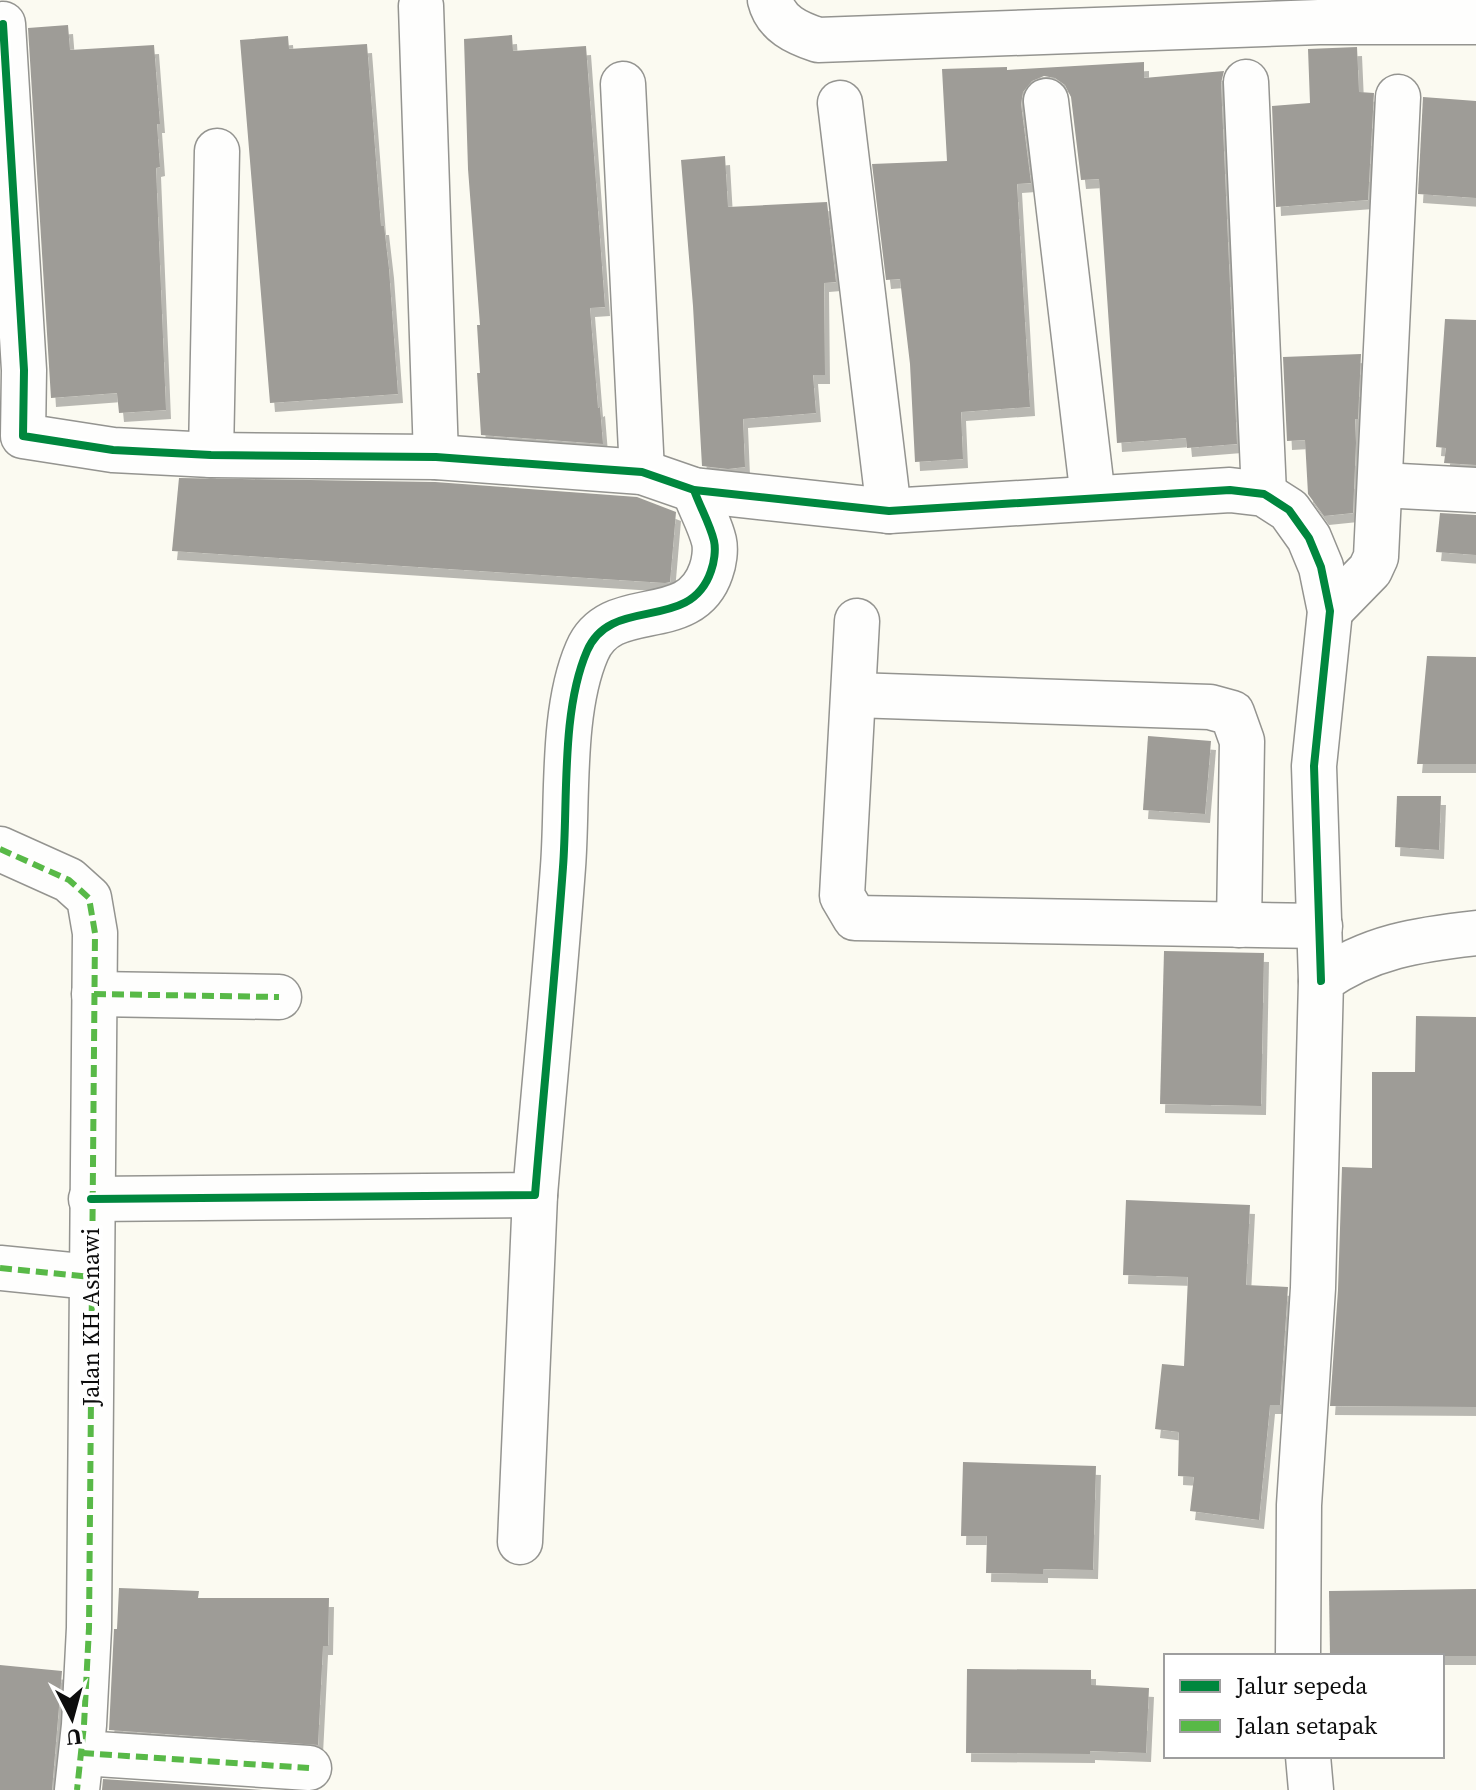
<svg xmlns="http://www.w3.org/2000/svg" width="1476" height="1790" font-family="'Source Serif 4',serif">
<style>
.building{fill:#9e9c97;filter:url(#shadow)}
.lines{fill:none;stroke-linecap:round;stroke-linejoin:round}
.minor-casing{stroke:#949490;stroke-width:47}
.minor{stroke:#fefefd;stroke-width:44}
.quiet{stroke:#58b947;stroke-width:6;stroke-dasharray:12 6;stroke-linecap:butt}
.cycleway-casing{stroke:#fff;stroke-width:13}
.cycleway{stroke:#00873e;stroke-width:8}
.labels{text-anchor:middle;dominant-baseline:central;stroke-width:8;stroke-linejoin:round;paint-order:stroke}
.street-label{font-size:24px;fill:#0d0d0d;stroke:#fff}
</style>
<defs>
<filter id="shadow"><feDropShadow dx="5" dy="9" stdDeviation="0" flood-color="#0004"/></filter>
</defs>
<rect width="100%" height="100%" fill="#fbfaf1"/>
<g class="building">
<path d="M68 25 70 50 154 45 160 124H157L160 167 156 168 166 410 119 413 117 393 51 398 28 28Z"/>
<path d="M512 35 513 51 586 46 605 307 590 308 598 408 600 407 603 444 481 435 477 373H480L477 325H480L468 169 464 39Z"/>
<path d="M288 36 289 49 367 44 381 226H384L389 269 398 394 270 403 240 40Z"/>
<path d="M1357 47 1359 92 1374 93 1368 200 1276 207 1272 106 1310 103 1308 49Z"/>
<path d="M1144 62V78L1224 71 1221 83 1237 444 1187 448 1186 438 1117 443 1099 179 1081 180 1071 97 1065 85 1055 78 1044 76 1032 81 1023 92 1021 104 1031 183 1017 184 1030 407 961 412 963 459 915 462 910 364 900 279 886 280 872 164 947 161 942 69 1007 67V70Z"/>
<path d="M1423 97 1476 101V198L1418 194Z"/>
<path d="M725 156 728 207 827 202 836 282 824 283 825 375H813L816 413 743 419 745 467 728 469 702 466 693 306 681 160Z"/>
<path d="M1445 319 1476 320V465L1444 463 1446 448 1436 447Z"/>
<path d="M1361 354 1358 419H1355L1356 443 1353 513 1324 516 1308 494 1305 440 1287 441 1283 357Z"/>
<path d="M179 478 435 482 637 497 676 512 670 582 665 583 172 551Z"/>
<path d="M1440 513 1476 515V555L1436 552Z"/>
<path d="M1427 656 1476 657V764H1417Z"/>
<path d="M1148 736 1211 741 1205 814 1143 810Z"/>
<path d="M1397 796H1441L1439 850 1395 847Z"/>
<path d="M1164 951 1264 953 1261 1106 1160 1104Z"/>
<path d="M1416 1016 1476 1017V1407L1330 1406 1338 1290 1342 1167 1372 1168V1072H1415Z"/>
<path d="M1126 1200 1250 1205 1246 1285 1288 1287 1280 1405H1270L1259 1520 1190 1511 1194 1477 1178 1476 1179 1432 1155 1429 1162 1364 1184 1366 1188 1277 1123 1275Z"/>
<path d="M963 1462 1096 1466 1093 1570 1043 1569V1574L986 1573 987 1536H961Z"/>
<path d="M119 1588 199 1591 198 1598H329L328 1646H323L318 1745 109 1730 114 1629H117Z"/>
<path d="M1476 1589V1656H1330L1329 1591Z"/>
<path d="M0 1665 62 1671 52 1790H0Z"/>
<path d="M967 1669 1091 1670V1685L1149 1688 1146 1753 1090 1751V1754L966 1753Z"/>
<path d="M103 1779 263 1790H102Z"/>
</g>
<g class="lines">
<defs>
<g id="minor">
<path d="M770 0C776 24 797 33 818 40L1319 22H1476"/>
<path d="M421 6 436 457"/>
<path d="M3 24 24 370 23 436 113 450 211 455 436 457 642 472 694 490 889 511 1230 490 1264 494 1289 510 1309 538 1321 567 1330 611 1314 766 1321 981"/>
<path d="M1246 82 1264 494"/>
<path d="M623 84 642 472"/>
<path d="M1046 101 1093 498"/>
<path d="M840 103 889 511"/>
<path d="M211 455 217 151"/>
<path d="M1381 485 1476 490"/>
<path d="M1330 611 1370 570 1376 557 1398 97"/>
<path d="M857 621 842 896 855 918 1320 926"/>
<path d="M854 695 1210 707 1232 713 1242 741 1239 925"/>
<path d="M0 849 69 880 89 898 95 933 89 1628 84 1725 77 1790"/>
<path d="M94 994 279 997"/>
<path d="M91 1199 535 1195C544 1086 555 977 563 867 568 801 561 711 587 651 611 594 690 634 711 571 714 563 716 550 714 541 710 524 700 507 694 490"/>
<path d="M0 1268 91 1277"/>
<path d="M520 1542 535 1195"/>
<path d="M1298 1656 1299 1505 1313 1288 1321 981C1368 947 1420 939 1476 933"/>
<path d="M82 1753 309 1768"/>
<path d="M1308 1756 1311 1790"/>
</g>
</defs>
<use href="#minor" class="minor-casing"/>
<use href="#minor" class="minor"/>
<g class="quiet">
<path d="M0 849 69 880 89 898 95 933 89 1628 84 1725 77 1790"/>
<path d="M94 994 279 997"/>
<path d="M0 1268 91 1277"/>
<path d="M82 1753 309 1768"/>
</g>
<defs>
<g id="cycleway">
<path d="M3 24 24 370 23 436 113 450 211 455 436 457 642 472 694 490 889 511 1230 490 1264 494 1289 510 1309 538 1321 567 1330 611 1314 766 1321 981"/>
<path d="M91 1199 535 1195C544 1086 555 977 563 867 568 801 561 711 587 651 611 594 690 634 711 571 714 563 716 550 714 541 710 524 700 507 694 490"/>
</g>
</defs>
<use href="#cycleway" class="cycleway-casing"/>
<use href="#cycleway" class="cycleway"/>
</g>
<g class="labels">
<g class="street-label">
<text transform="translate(90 1317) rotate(-90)">Jalan KH Asnawi</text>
</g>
</g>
<rect x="1164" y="1654" width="280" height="104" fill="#ffffff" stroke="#9e9e9e" stroke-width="2"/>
<rect x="1180" y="1680" width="40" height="12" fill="#00873e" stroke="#9e9e9e" stroke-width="2"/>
<text x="1236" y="1694" font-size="24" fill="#0d0d0d">Jalur sepeda</text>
<rect x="1180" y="1720" width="40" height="12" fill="#58b947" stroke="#9e9e9e" stroke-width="2"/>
<text x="1236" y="1734" font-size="24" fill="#0d0d0d">Jalan setapak</text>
<g transform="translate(72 1718) rotate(174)" stroke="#ffffff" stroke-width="6" paint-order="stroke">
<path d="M0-6L14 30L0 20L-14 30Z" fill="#0d0d0d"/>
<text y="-12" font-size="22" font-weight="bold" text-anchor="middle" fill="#0d0d0d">U</text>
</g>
</svg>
